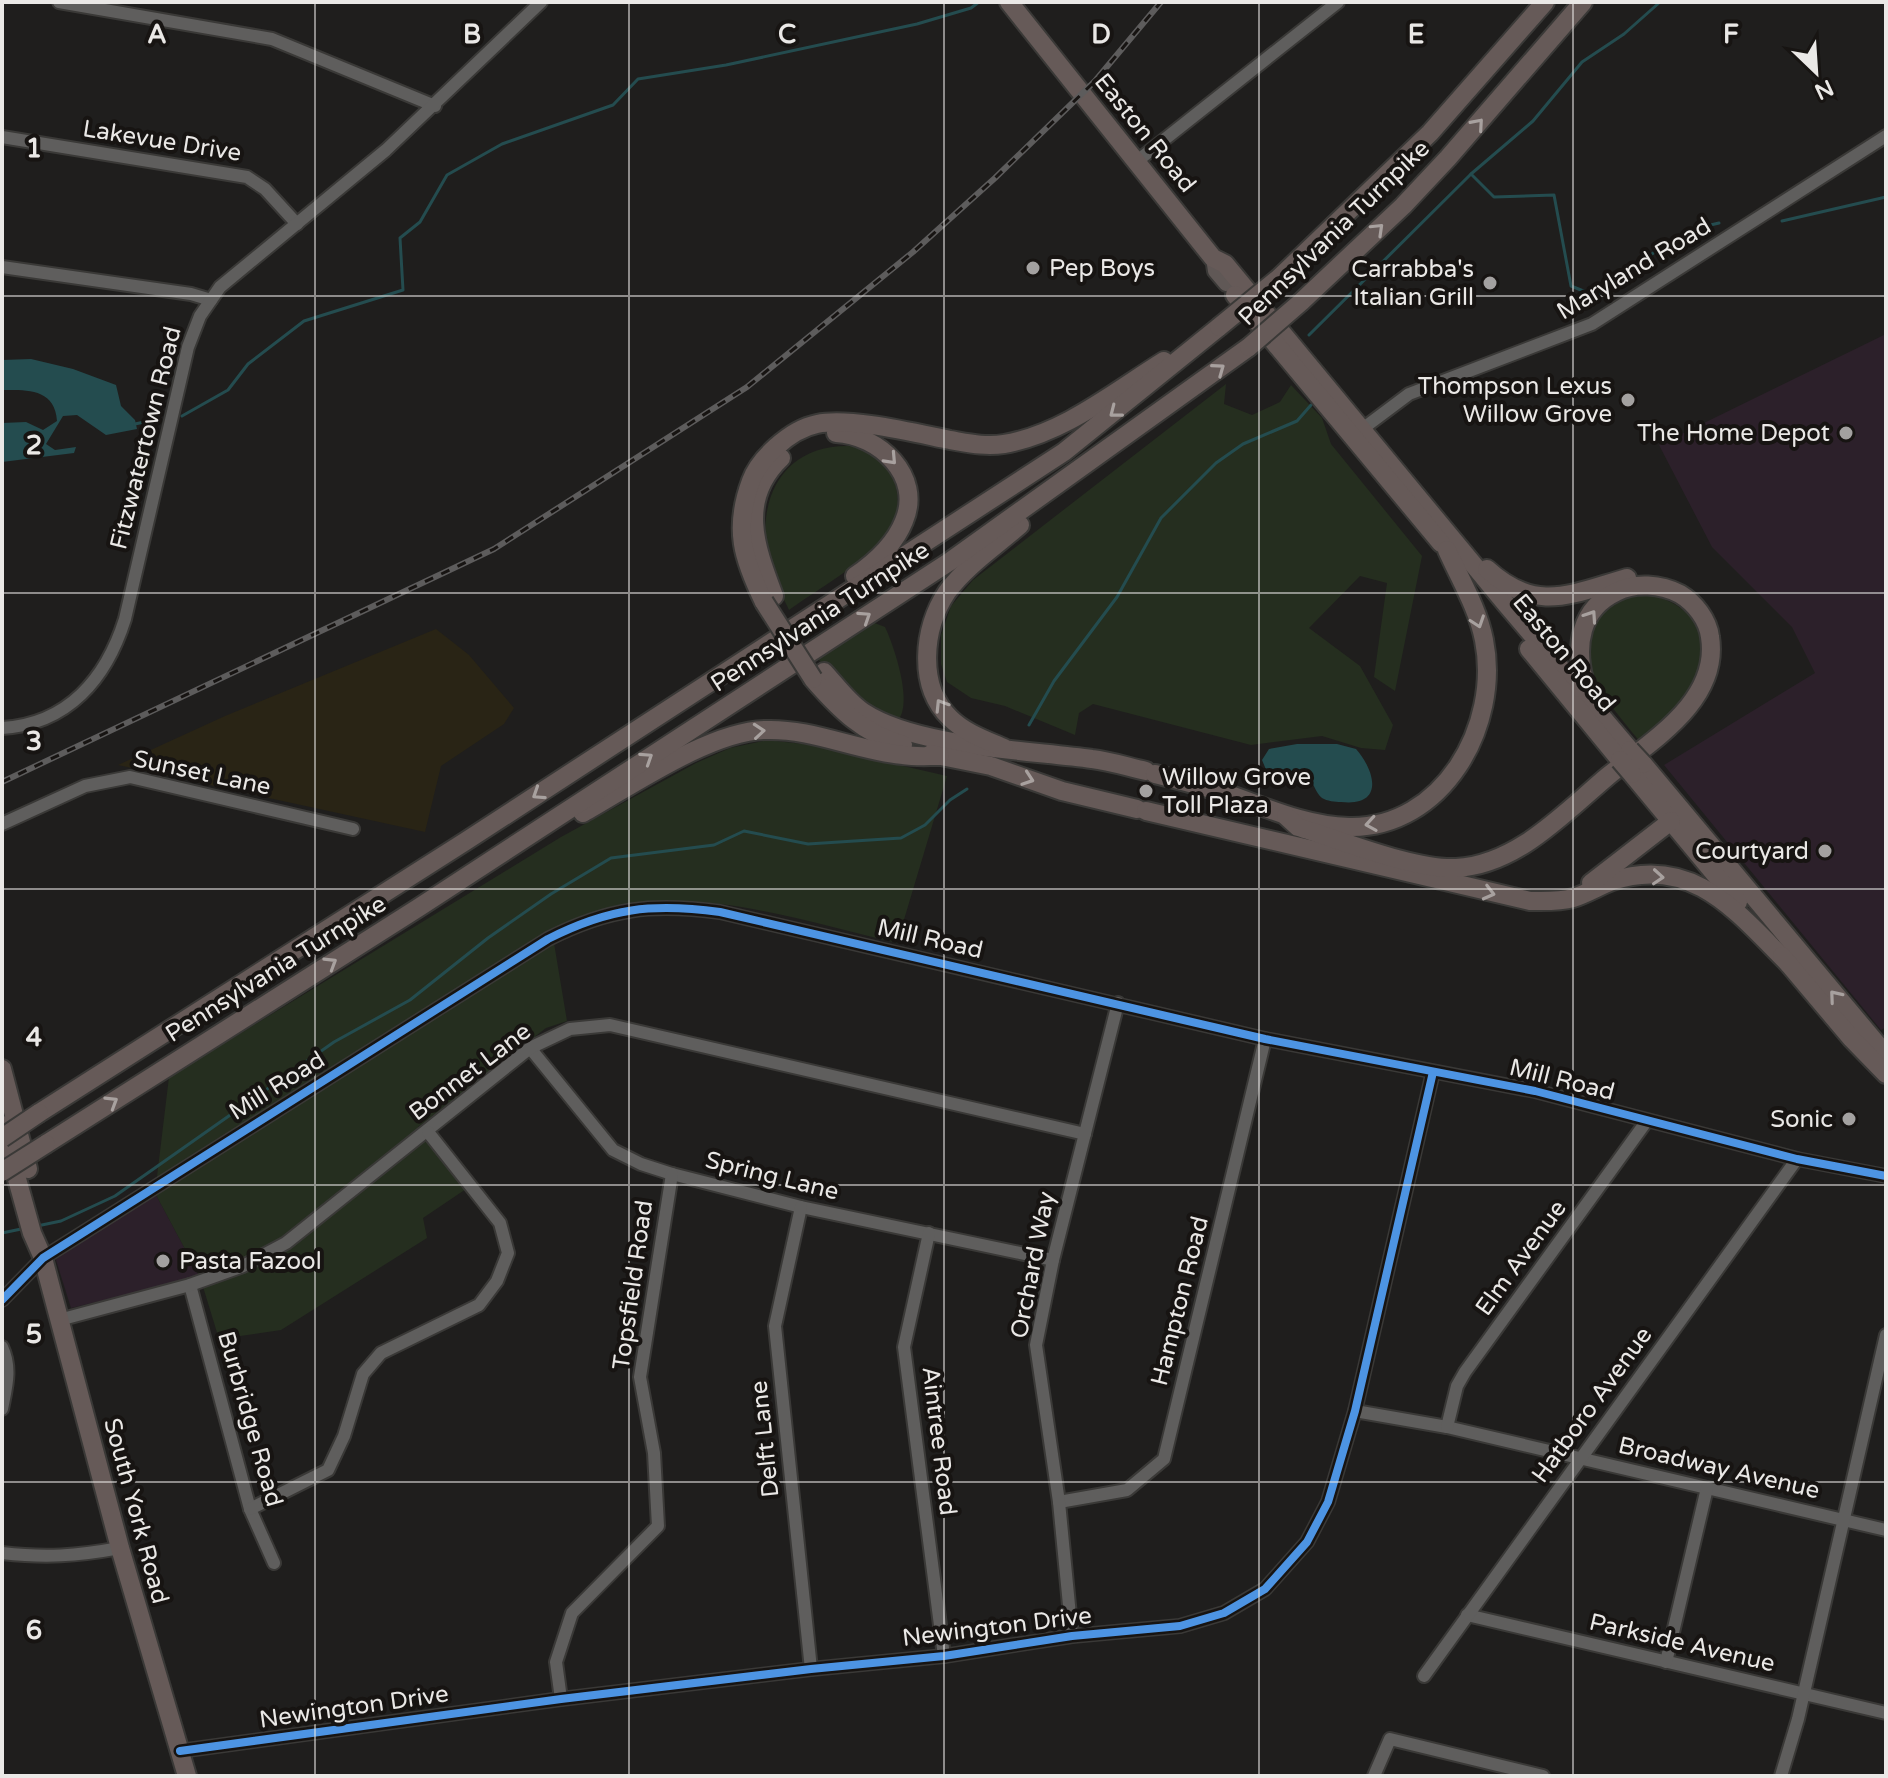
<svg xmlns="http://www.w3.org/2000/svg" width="1888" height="1778" font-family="'Varela Round',sans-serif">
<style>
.commercial{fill:#2c202a}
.industrial{fill:#292415}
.green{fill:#252e1f}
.water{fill:#244c4f}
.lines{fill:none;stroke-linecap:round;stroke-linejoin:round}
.stream{stroke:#244c4f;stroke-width:3}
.minor-casing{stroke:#3a3937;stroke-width:16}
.major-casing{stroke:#3a3937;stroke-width:18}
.highway-casing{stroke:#3a3937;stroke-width:22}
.minor{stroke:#5f5e5d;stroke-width:12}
.major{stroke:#605856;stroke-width:14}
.highway{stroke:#665a58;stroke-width:18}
.rail-casing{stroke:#5d5c5c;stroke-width:6}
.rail{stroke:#171412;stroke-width:3;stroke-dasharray:9;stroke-linecap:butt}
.highway-bridge-casing{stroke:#3a3937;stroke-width:22;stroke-linecap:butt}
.highway-bridge{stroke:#665a58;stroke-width:18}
.cycleway-casing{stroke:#171412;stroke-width:13}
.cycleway{stroke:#4d94e3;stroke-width:8}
.oneway{stroke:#a8a19f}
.grid{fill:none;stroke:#eae8e6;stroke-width:2;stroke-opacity:0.55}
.poi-dot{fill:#a3a1a0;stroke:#171412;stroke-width:3}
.labels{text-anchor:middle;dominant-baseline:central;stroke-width:8;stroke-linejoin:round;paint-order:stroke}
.street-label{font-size:24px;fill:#eae8e6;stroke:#171412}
.poi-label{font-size:24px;fill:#eae8e6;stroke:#171412;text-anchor:end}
.grid-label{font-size:26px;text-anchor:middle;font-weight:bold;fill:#eae8e6;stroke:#171412;stroke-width:8;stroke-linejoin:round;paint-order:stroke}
</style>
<rect width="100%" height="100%" fill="#1f1e1d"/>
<g class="commercial">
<path d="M1886 334V1027L1881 1030 1664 765 1815 673 1792 627 1712 547 1659 445Z"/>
<path d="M155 1193 200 1277 71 1308 55 1257Z"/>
</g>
<path class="industrial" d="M436 629 469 655 514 708 504 724 441 766 425 832 118 765 225 716Z"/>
<g class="green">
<path d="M1226 384 1224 404 1252 415 1280 402 1291 385 1322 418 1331 444 1422 556 1395 691 1374 677 1387 583 1360 576 1309 628 1360 666 1393 725 1385 750 1361 748 1322 736 1251 745 1093 704 1079 713 1075 735 1005 706 971 698 947 682 941 664V635L951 606 973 580Z"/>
<path d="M849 446C868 449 884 458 892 476 901 494 899 518 887 535 871 558 814 592 789 610 783 597 775 584 771 570 753 508 777 445 849 446Z"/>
<path d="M1642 594C1685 599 1717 631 1700 677 1693 693 1656 732 1641 743 1616 711 1570 666 1596 623 1607 606 1624 598 1642 594Z"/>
<path d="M872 622 885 627C894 646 914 705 897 721 866 711 835 681 816 656Z"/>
<path d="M767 740 812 745 947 776 897 943C799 920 698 884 597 911 581 916 567 924 552 931L567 1021 546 1028 418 1127 466 1189 423 1218 427 1238 281 1330 219 1339 200 1277 155 1193 169 1077 561 837 696 763 730 748Z"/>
</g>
<g class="water">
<path d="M31 359 73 369 116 385 121 406 135 420 137 429 106 435 77 415 63 416 46 444 55 450 76 447 74 453 2 462V423L26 422 43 430 57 421C55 388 26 390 2 390V360Z"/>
<path d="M1297 744H1337L1356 749C1376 772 1384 807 1341 802 1335 802 1327 801 1322 798 1316 793 1313 783 1309 776L1267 772 1262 760 1269 749Z"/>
</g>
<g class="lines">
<g class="stream">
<path d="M1471 174 1494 197 1554 195 1571 286 1596 296 1664 245 1689 230 1719 223"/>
<path d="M1782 221 1886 197"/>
<path d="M1309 335 1471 174 1533 121 1582 62 1624 34 1660 2"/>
<path d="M182 416 228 390 248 364 304 321 403 290 400 238 420 222 447 175 502 144 613 105 638 79 726 65 917 24 971 8 979 2"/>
<path d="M135 424 158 419"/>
<path d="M1029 725 1054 681 1117 597 1161 518 1216 463 1243 444 1297 421 1311 405"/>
<path d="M37 1226 61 1221 115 1196 334 1042 410 1000 488 938 551 894 611 858 714 845 744 831 808 844 901 838 925 825 950 800 967 789"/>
<path d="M2 1233 26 1228"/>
</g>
<defs>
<g id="minor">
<path d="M59 2 272 39 435 106"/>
<path d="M2 137 247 177 265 189 297 224"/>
<path d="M1136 162 1338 2"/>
<path d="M2 267 191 294 211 300"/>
<path d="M1357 433 1409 394 1592 324 1886 136"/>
<path d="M2 728C68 724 106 679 125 619L188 347 200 316 220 287 386 150 541 2"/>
<path d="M2 824 85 786 130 777 353 829"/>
<path d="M530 1048 613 1150 641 1164 672 1174 801 1207 1053 1260"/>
<path d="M801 1207 775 1326 811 1669"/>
<path d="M929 1233 904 1347 944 1656"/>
<path d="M190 1285 250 1509 274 1563"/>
<path d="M2 1300 43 1258 548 939C609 908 652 903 720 912L1265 1039 1535 1091 1797 1159 1886 1176"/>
<path d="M59 1320 190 1285 243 1266 286 1243 530 1048 570 1029 610 1025 1085 1134"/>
<path d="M2 1347C12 1368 6 1388 2 1409"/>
<path d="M1355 1411 1447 1427 1886 1530"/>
<path d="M1447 1427 1457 1386 1465 1372 1646 1122"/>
<path d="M1059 1502 1127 1490 1164 1459 1265 1039"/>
<path d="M250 1509 328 1470 344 1436 363 1374 381 1353 479 1305 497 1281 508 1253 500 1223 428 1132"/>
<path d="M2 1553C46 1558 76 1556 120 1548"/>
<path d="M1467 1615 1886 1713"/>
<path d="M1072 1636 1059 1502 1036 1345 1053 1260 1118 1003"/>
<path d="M1666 1662 1707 1488"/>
<path d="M1424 1676 1797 1159"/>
<path d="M561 1699 556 1662 572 1613 658 1526 654 1453 640 1377 672 1174"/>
<path d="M180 1751 561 1699 811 1669 944 1656 1072 1636 1180 1626 1224 1613 1265 1589 1307 1542 1328 1502 1355 1411 1433 1072"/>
<path d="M1374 1776 1390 1739 1543 1776"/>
<path d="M1781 1776 1798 1719 1886 1335"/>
</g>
<path id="major" d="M1213 258 1215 271 1226 284"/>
<g id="highway">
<path d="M1009 2 1213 258 1225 264 1506 604 1630 750"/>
<path d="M1279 278 1430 133 1545 2"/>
<path d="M1235 295 1441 543"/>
<path d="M1301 302 1403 206 1448 158 1583 2"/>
<path d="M836 433C879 435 923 476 904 521 895 544 874 563 855 576"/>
<path d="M1487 569C1536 614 1571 594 1627 578"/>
<path d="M774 596C756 548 737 500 781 458"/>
<path d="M764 602C743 559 733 529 751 481 756 467 765 457 776 447 787 437 802 427 817 424 850 417 915 433 950 440 968 443 985 447 1004 444 1063 434 1114 392 1164 361"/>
<path d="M1529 649 1620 760"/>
<path d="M824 672C836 685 848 702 863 712 916 747 1027 750 1092 759 1110 761 1128 767 1146 771"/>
<path d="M813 679C839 709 864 734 903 745"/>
<path d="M1004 748C986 740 965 733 950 718 917 686 923 628 947 592 966 566 996 546 1020 525"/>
<path d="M931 754 991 766 1062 791 1137 809"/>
<path d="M1643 764 1886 1055"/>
<path d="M1155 774C1179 780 1202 786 1225 793 1265 807 1305 826 1349 827 1443 829 1501 725 1484 640 1478 609 1460 579 1447 550"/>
<path d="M1632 774 1738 902"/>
<path d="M1146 811 1530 901C1544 901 1559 902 1573 898 1586 894 1599 886 1612 881 1694 854 1738 914 1789 964"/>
<path d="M583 813C631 786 711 731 765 730 812 728 857 751 903 755 915 757 928 756 940 756"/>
<path d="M1286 816 1298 827C1341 840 1414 870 1456 868 1517 865 1564 813 1608 776 1651 741 1720 701 1710 637 1708 620 1695 603 1680 594 1661 584 1635 582 1616 592 1580 609 1575 646 1584 680L1579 688"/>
<path d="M1591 883 1671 821"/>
<path d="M1782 956 1851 1038 1886 1074"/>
<path d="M2 1069 28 1169"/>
<path d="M39 1113 466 841 1064 452 1219 327"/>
<path d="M2 1125 32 1233 43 1258 120 1548 187 1776"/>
<path d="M46 1144 418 908 949 562 1249 347"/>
</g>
</defs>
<use href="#minor" class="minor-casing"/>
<use href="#major" class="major-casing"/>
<use href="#highway" class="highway-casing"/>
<use href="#minor" class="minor"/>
<use href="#major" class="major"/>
<use href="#highway" class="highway"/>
<defs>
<path id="rail" d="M2 782 494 549 747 387 913 252 995 178 1095 81 1161 2"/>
</defs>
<use href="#rail" class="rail-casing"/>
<use href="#rail" class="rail"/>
<defs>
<g id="highway-bridge">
<path d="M1219 327 1279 278"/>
<path d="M1249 347 1301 302"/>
<path d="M764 602 813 679"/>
<path d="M1630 750 1643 764"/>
<path d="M1620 760 1632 774"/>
<path d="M2 1138 39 1113"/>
<path d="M2 1172 46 1144"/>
</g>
</defs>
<use href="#highway-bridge" class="highway-bridge-casing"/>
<use href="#highway-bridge" class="highway-bridge"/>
<defs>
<g id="cycleway">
<path d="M2 1300 43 1258 548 939C609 908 652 903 720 912L1265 1039 1535 1091 1797 1159 1886 1176"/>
<path d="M180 1751 561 1699 811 1669 944 1656 1072 1636 1180 1626 1224 1613 1265 1589 1307 1542 1328 1502 1355 1411 1433 1072"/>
</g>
</defs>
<use href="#cycleway" class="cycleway-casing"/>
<use href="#cycleway" class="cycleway"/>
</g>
<defs><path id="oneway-chevron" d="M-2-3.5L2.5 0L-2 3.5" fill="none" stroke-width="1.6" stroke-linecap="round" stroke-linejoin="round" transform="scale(2)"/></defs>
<g class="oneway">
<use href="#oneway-chevron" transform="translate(1478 124) rotate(-49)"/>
<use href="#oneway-chevron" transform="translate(1378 229) rotate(-44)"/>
<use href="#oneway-chevron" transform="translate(1219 369) rotate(-36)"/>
<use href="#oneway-chevron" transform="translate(1115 412) rotate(142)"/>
<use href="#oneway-chevron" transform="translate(891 459) rotate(47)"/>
<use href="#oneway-chevron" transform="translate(1591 616) rotate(-56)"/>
<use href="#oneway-chevron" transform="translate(865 617) rotate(-33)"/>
<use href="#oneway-chevron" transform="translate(1478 622) rotate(71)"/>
<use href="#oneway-chevron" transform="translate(941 705) rotate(-122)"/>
<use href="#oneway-chevron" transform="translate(759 731) rotate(-5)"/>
<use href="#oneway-chevron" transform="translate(647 758) rotate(-33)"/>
<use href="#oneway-chevron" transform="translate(1028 779) rotate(19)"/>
<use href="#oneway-chevron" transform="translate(538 794) rotate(147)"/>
<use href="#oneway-chevron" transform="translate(1371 824) rotate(171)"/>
<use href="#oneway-chevron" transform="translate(1658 877) rotate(4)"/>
<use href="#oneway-chevron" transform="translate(1489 893) rotate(14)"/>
<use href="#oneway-chevron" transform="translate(331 963) rotate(-32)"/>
<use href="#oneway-chevron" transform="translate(1835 996) rotate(-130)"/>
<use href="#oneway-chevron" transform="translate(112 1102) rotate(-32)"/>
</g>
<path class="grid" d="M315 2V1776M629 2V1776M944 2V1776M1259 2V1776M1573 2V1776M2 296H1886M2 593H1886M2 889H1886M2 1185H1886M2 1482H1886"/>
<g class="poi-dot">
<circle cx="1033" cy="268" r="8"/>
<circle cx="1490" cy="283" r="8"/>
<circle cx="1628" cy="400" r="8"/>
<circle cx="1846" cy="433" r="8"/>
<circle cx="1146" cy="791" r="8"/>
<circle cx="1825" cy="851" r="8"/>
<circle cx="1849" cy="1119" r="8"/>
<circle cx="163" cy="1261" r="8"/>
</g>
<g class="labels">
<g class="street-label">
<text transform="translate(1145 133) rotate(51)">Easton Road</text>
<text transform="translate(162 141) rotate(9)">Lakevue Drive</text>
<text transform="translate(1334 233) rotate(-44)">Pennsylvania Turnpike</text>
<text transform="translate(1634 269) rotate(-31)">Maryland Road</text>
<text transform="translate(146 438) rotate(-76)">Fitzwatertown Road</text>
<text transform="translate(820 617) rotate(-33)">Pennsylvania Turnpike</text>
<text transform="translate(1564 653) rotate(50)">Easton Road</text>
<text transform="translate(202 773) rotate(12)">Sunset Lane</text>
<text transform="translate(930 939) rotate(13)">Mill Road</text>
<text transform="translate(276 969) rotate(-32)">Pennsylvania Turnpike</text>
<text transform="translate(470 1072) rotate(-37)">Bonnet Lane</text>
<text transform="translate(1562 1080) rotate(14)">Mill Road</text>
<text transform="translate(277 1086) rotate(-32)">Mill Road</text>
<text transform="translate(772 1176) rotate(14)">Spring Lane</text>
<text transform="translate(1521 1258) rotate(-54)">Elm Avenue</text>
<text transform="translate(1033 1265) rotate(-79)">Orchard Way</text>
<text transform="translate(633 1285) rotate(-82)">Topsfield Road</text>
<text transform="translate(1180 1301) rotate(-76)">Hampton Road</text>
<text transform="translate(1592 1405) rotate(-54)">Hatboro Avenue</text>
<text transform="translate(250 1419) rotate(74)">Burbridge Road</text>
<text transform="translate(765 1439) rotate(-96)">Delft Lane</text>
<text transform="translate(939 1441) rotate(83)">Aintree Road</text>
<text transform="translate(1719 1468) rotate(13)">Broadway Avenue</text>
<text transform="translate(136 1511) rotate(75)">South York Road</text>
<text transform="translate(997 1627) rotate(-7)">Newington Drive</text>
<text transform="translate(1682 1643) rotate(13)">Parkside Avenue</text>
<text transform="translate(354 1707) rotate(-8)">Newington Drive</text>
</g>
<g class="poi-label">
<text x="1049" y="268" text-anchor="start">Pep Boys</text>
<text x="1474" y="269">Carrabba's<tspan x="1474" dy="28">Italian Grill</tspan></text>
<text x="1612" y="386">Thompson Lexus<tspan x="1612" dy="28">Willow Grove</tspan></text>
<text x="1830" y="433">The Home Depot</text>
<text x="1162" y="777" text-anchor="start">Willow Grove<tspan x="1162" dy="28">Toll Plaza</tspan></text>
<text x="1809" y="851">Courtyard</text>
<text x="1833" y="1119">Sonic</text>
<text x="179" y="1261" text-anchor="start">Pasta Fazool</text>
</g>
</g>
<g class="grid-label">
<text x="157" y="43">A</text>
<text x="472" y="43">B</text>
<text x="787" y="43">C</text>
<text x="1101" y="43">D</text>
<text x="1416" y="43">E</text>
<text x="1731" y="43">F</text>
<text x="34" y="157">1</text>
<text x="34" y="454">2</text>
<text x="34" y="750">3</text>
<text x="34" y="1046">4</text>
<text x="34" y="1343">5</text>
<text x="34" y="1639">6</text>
</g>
<rect width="1888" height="1778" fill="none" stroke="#eae8e6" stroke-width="8"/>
<g transform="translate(1816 72) rotate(155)" stroke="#171412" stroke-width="6" paint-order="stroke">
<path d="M0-6L14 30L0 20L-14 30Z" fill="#eae8e6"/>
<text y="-12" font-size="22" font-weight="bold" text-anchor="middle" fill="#eae8e6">N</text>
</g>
</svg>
